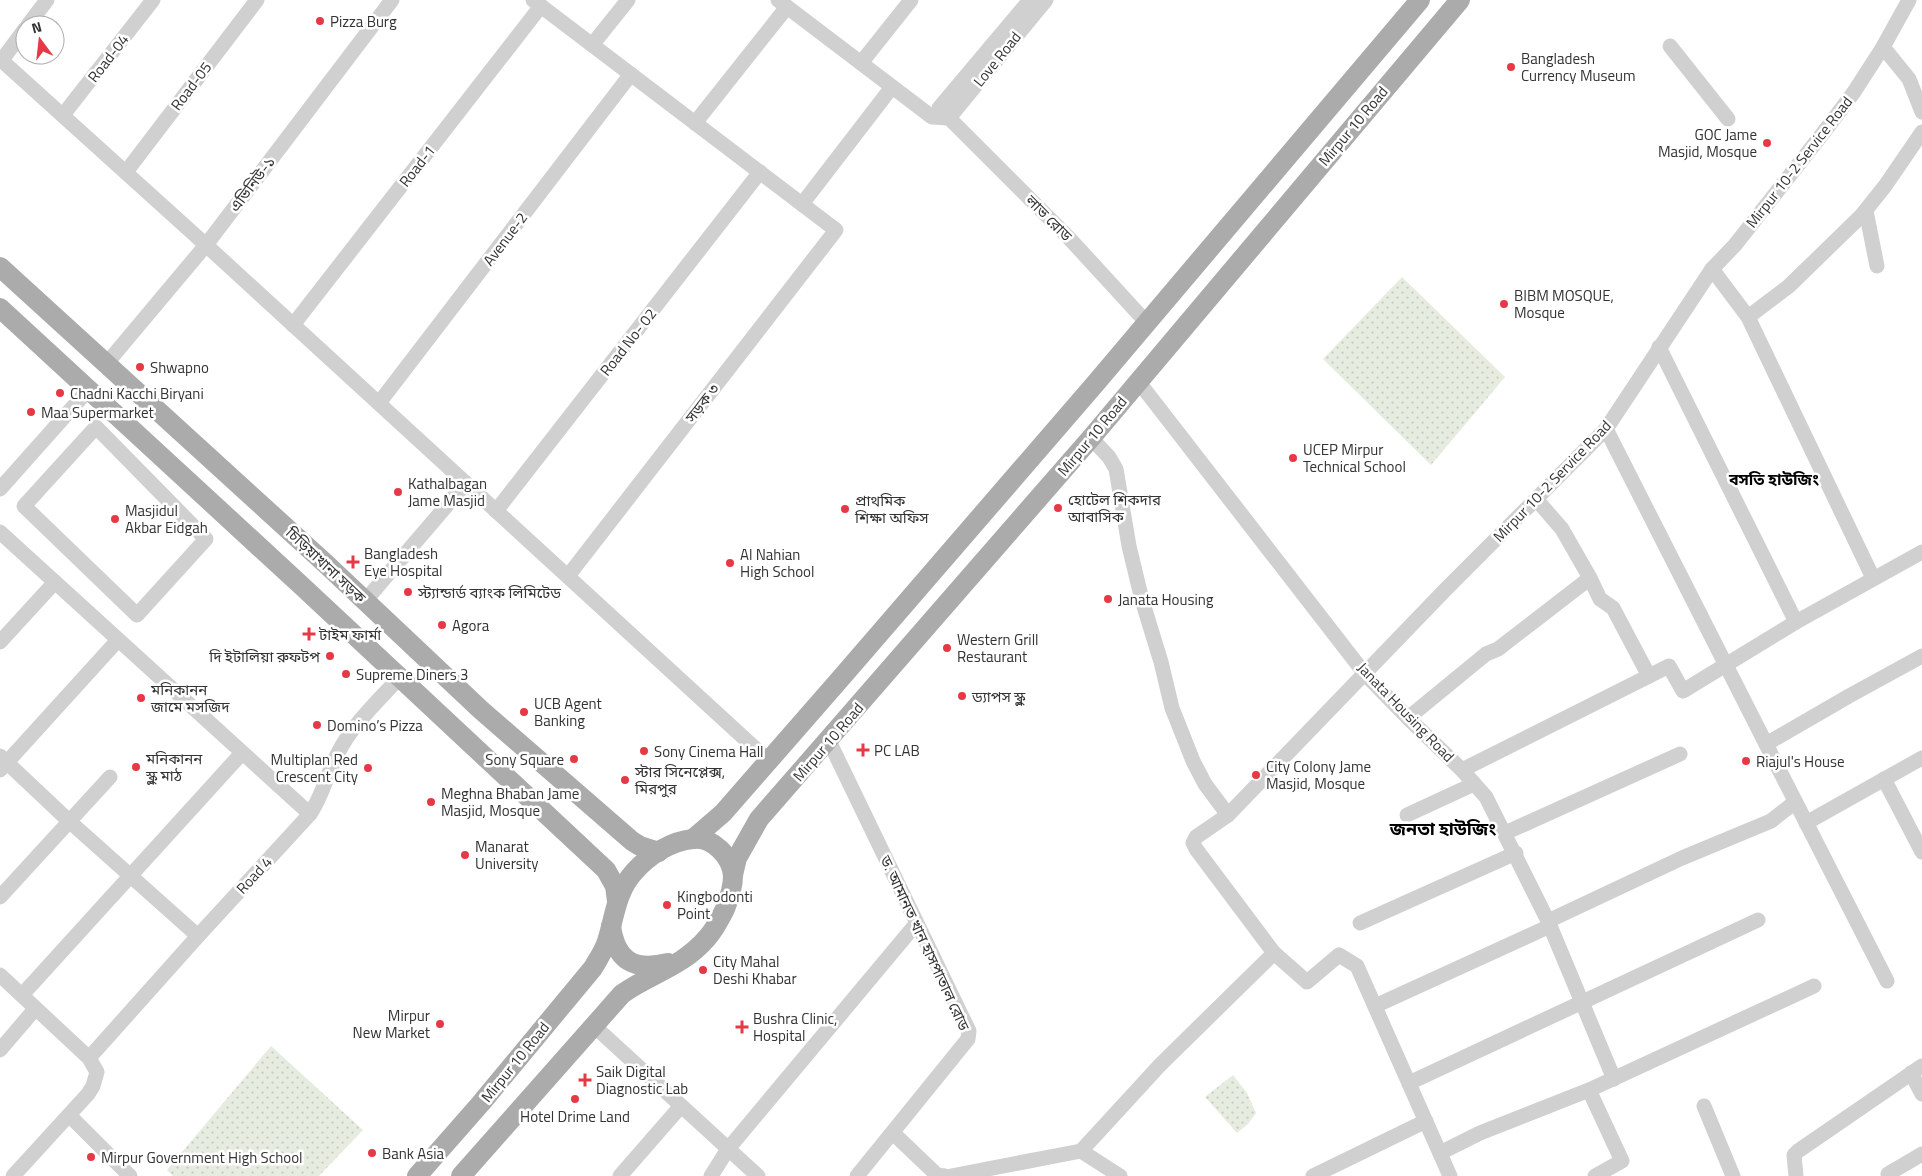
<svg xmlns="http://www.w3.org/2000/svg" width="1922" height="1176" font-family="'Titillium Web','Noto Sans Bengali',sans-serif">
<style>
.park{fill:url(#park-dots)}
.lines{fill:none;stroke-linecap:round;stroke-linejoin:round}
.minor{stroke:#d0d0d0;stroke-width:15}
.major{stroke:#ababab;stroke-width:20}
.poi-dot{fill:#e63946;stroke:#fff;stroke-width:2}
.labels{text-anchor:middle;dominant-baseline:central;stroke-width:5;stroke-linejoin:round;paint-order:stroke}
.poi-label{font-size:15px;fill:#333;stroke:#fff;text-anchor:start}
.street-label{font-size:15px;fill:#333;stroke:#fff}
.neighbourhood-label{font-size:16px;font-weight:bold;fill:#000;stroke:#fff}
.quarter-label{font-size:18px;font-weight:bold;fill:#000;stroke:#fff}
</style>
<defs>
<pattern id="park-dots" width="8" height="8" patternUnits="userSpaceOnUse" patternTransform="scale(1.25)"><rect width="8" height="8" fill="#e6ecdf"/><path d="M2 2h.1M6 6h.1" fill="none" stroke="#c6cbc0" stroke-width="1.8" stroke-linecap="round"/></pattern>
</defs>
<rect width="100%" height="100%" fill="#fff"/>
<g class="park">
<path d="M1402 277 1505 377 1431 465 1323 359Z"/>
<path d="M271 1046 363 1130 319 1176H173L167 1170Z"/>
<path d="M1233 1075 1247 1093 1256 1113 1248 1124 1237 1133 1205 1097Z"/>
</g>
<g class="lines">
<g class="minor">
<path d="M533 0 836 230 568 576"/>
<path d="M778 0 932 117 949 118"/>
<path d="M28 25 47 0"/>
<path d="M592 45 628 0"/>
<path d="M1670 46 1728 119"/>
<path d="M1883 47 1909 79 1922 112"/>
<path d="M0 59 206 245 768 760"/>
<path d="M2 60 25 29"/>
<path d="M861 63 911 0"/>
<path d="M946 100 945 109 949 118 1069 238 1147 323"/>
<path d="M939 108 1030 0"/>
<path d="M63 115 153 0"/>
<path d="M949 118 1046 0"/>
<path d="M695 123 787 7"/>
<path d="M126 172 257 0"/>
<path d="M802 204 892 87"/>
<path d="M1866 211 1877 266"/>
<path d="M1712 269 1748 317 1873 578"/>
<path d="M1748 317 1789 286 1861 216 1885 186 1922 132"/>
<path d="M293 325 541 6"/>
<path d="M1659 347 1796 622"/>
<path d="M107 363 206 245 392 0"/>
<path d="M1138 381 1365 674 1408 718 1462 770 1486 797 1548 921 1614 1079"/>
<path d="M379 403 631 74"/>
<path d="M96 427 206 539 137 615 24 506Z"/>
<path d="M1606 429 1766 744 1849 696 1922 656"/>
<path d="M1091 438 1109 457 1116 469 1129 546 1142 600 1161 662 1172 708 1193 761 1205 784 1228 815"/>
<path d="M0 489 89 389"/>
<path d="M1536 499 1562 529 1590 578"/>
<path d="M496 511 760 172"/>
<path d="M0 532 310 814"/>
<path d="M365 601 466 483"/>
<path d="M0 642 55 582"/>
<path d="M1408 718 1486 654 1498 649 1590 578 1600 599 1613 608 1649 676"/>
<path d="M829 741 969 1031 968 1039 857 1176"/>
<path d="M1766 744 1887 981"/>
<path d="M0 756 69 821 198 936"/>
<path d="M0 770 118 640"/>
<path d="M1462 770 1669 666 1683 691 1796 622 1922 552"/>
<path d="M1884 779 1922 852"/>
<path d="M1407 815 1474 784"/>
<path d="M1806 823 1922 758"/>
<path d="M1505 833 1680 754"/>
<path d="M0 897 110 777"/>
<path d="M1548 921 1682 858 1771 821 1795 802"/>
<path d="M1360 923 1516 853"/>
<path d="M1274 953 1307 982 1339 955 1357 966 1450 1176"/>
<path d="M0 975 89 1058 97 1072 93 1086 88 1094 13 1176"/>
<path d="M22 995 242 753"/>
<path d="M1375 1006 1550 926"/>
<path d="M593 1025 758 1176"/>
<path d="M0 1050 35 1009"/>
<path d="M89 1058 198 936 310 814C323 795 327 773 338 753 352 725 378 701 399 678"/>
<path d="M1911 1073 1922 1094"/>
<path d="M1409 1083 1758 920"/>
<path d="M1704 1106 1733 1176"/>
<path d="M69 1115 130 1176"/>
<path d="M893 1133 937 1175 945 1176"/>
<path d="M1081 1151 1120 1176"/>
<path d="M1440 1153 1480 1133 1589 1090"/>
<path d="M1888 1174 1922 1154"/>
<path d="M620 1176 681 1106"/>
<path d="M711 1176 728 1149 916 924"/>
<path d="M951 1176 1081 1151 1160 1065 1274 953 1196 849 1193 843 1196 837 1228 815 1447 588 1606 429 1712 269 1735 245 1827 128 1854 92 1883 47 1909 0"/>
<path d="M1313 1176 1426 1121"/>
<path d="M1595 1176 1622 1161 1589 1090 1814 986"/>
<path d="M1796 1176 1794 1155 1798 1151 1922 1066"/>
</g>
<g class="major">
<path d="M0 267 326 564 481 710 632 841 640 846 659 852"/>
<path d="M0 308 304 588 606 870 615 886 617 901"/>
<path d="M694 838 723 813 841 678 1095 384 1420 0"/>
<path d="M733 875 737 858 759 819 1091 438 1460 0"/>
<path d="M611 926C616 962 635 971 668 963"/>
<path d="M417 1176 482 1102 593 968C598 959 604 951 607 941 615 916 616 892 634 872 649 855 671 841 693 839 712 836 732 857 733 876 733 887 729 899 725 909 720 919 715 929 707 938 682 967 652 973 622 994L461 1176"/>
</g>
</g>
<g class="poi-dot">
<circle cx="320" cy="21" r="5"/>
<circle cx="1511" cy="67" r="5"/>
<circle cx="1767" cy="143" r="5"/>
<circle cx="1504" cy="304" r="5"/>
<circle cx="140" cy="367" r="5"/>
<circle cx="60" cy="393" r="5"/>
<circle cx="31" cy="412" r="5"/>
<circle cx="1293" cy="458" r="5"/>
<circle cx="398" cy="492" r="5"/>
<circle cx="1058" cy="508" r="5"/>
<circle cx="845" cy="509" r="5"/>
<circle cx="115" cy="519" r="5"/>
<path d="M350.5 554.5h5v5h5v5h-5v5h-5v-5h-5v-5h5z"/>
<circle cx="730" cy="563" r="5"/>
<circle cx="408" cy="592" r="5"/>
<circle cx="1108" cy="599" r="5"/>
<circle cx="442" cy="625" r="5"/>
<path d="M306.5 626.5h5v5h5v5h-5v5h-5v-5h-5v-5h5z"/>
<circle cx="947" cy="648" r="5"/>
<circle cx="330" cy="656" r="5"/>
<circle cx="346" cy="674" r="5"/>
<circle cx="962" cy="696" r="5"/>
<circle cx="141" cy="698" r="5"/>
<circle cx="524" cy="712" r="5"/>
<circle cx="317" cy="725" r="5"/>
<path d="M860.5 742.5h5v5h5v5h-5v5h-5v-5h-5v-5h5z"/>
<circle cx="644" cy="751" r="5"/>
<circle cx="574" cy="759" r="5"/>
<circle cx="1746" cy="761" r="5"/>
<circle cx="136" cy="767" r="5"/>
<circle cx="368" cy="768" r="5"/>
<circle cx="1256" cy="775" r="5"/>
<circle cx="625" cy="780" r="5"/>
<circle cx="431" cy="802" r="5"/>
<circle cx="465" cy="855" r="5"/>
<circle cx="667" cy="905" r="5"/>
<circle cx="703" cy="970" r="5"/>
<circle cx="440" cy="1024" r="5"/>
<path d="M739.5 1019.5h5v5h5v5h-5v5h-5v-5h-5v-5h5z"/>
<path d="M582.5 1072.5h5v5h5v5h-5v5h-5v-5h-5v-5h5z"/>
<circle cx="575" cy="1099" r="5"/>
<circle cx="372" cy="1153" r="5"/>
<circle cx="91" cy="1157" r="5"/>
</g>
<g class="labels">
<g class="poi-label">
<text x="330" y="21">Pizza Burg</text>
<text x="1521" y="58">Bangladesh<tspan x="1521" dy="17">Currency Museum</tspan></text>
<text x="1757" y="134" text-anchor="end">GOC Jame<tspan x="1757" dy="17">Masjid, Mosque</tspan></text>
<text x="1514" y="295">BIBM MOSQUE,<tspan x="1514" dy="17">Mosque</tspan></text>
<text x="150" y="367">Shwapno</text>
<text x="70" y="393">Chadni Kacchi Biryani</text>
<text x="41" y="412">Maa Supermarket</text>
<text x="1303" y="449">UCEP Mirpur<tspan x="1303" dy="17">Technical School</tspan></text>
<text x="408" y="483">Kathalbagan<tspan x="408" dy="17">Jame Masjid</tspan></text>
<text x="1068" y="499">হোটেল শিকদার<tspan x="1068" dy="17">আবাসিক</tspan></text>
<text x="855" y="500">প্রাথমিক<tspan x="855" dy="17">শিক্ষা অফিস</tspan></text>
<text x="125" y="510">Masjidul<tspan x="125" dy="17">Akbar Eidgah</tspan></text>
<text x="364" y="553">Bangladesh<tspan x="364" dy="17">Eye Hospital</tspan></text>
<text x="740" y="554">Al Nahian<tspan x="740" dy="17">High School</tspan></text>
<text x="418" y="592">স্ট্যান্ডার্ড ব্যাংক লিমিটেড</text>
<text x="1118" y="599">Janata Housing</text>
<text x="452" y="625">Agora</text>
<text x="319" y="634">টাইম ফার্মা</text>
<text x="957" y="639">Western Grill<tspan x="957" dy="17">Restaurant</tspan></text>
<text x="320" y="656" text-anchor="end">দি ইটালিয়া রুফটপ</text>
<text x="356" y="674">Supreme Diners 3</text>
<text x="151" y="689">মনিকানন<tspan x="151" dy="17">জামে মসজিদ</tspan></text>
<text x="972" y="696">ড্যাপস স্কুল</text>
<text x="534" y="703">UCB Agent<tspan x="534" dy="17">Banking</tspan></text>
<text x="327" y="725">Domino’s Pizza</text>
<text x="874" y="750">PC LAB</text>
<text x="654" y="751">Sony Cinema Hall</text>
<text x="146" y="758">মনিকানন<tspan x="146" dy="17">স্কুল মাঠ</tspan></text>
<text x="358" y="759" text-anchor="end">Multiplan Red<tspan x="358" dy="17">Crescent City</tspan></text>
<text x="564" y="759" text-anchor="end">Sony Square</text>
<text x="1756" y="761">Riajul's House</text>
<text x="1266" y="766">City Colony Jame<tspan x="1266" dy="17">Masjid, Mosque</tspan></text>
<text x="635" y="771">স্টার সিনেপ্লেক্স,<tspan x="635" dy="17">মিরপুর</tspan></text>
<text x="441" y="793">Meghna Bhaban Jame<tspan x="441" dy="17">Masjid, Mosque</tspan></text>
<text x="475" y="846">Manarat<tspan x="475" dy="17">University</tspan></text>
<text x="677" y="896">Kingbodonti<tspan x="677" dy="17">Point</tspan></text>
<text x="713" y="961">City Mahal<tspan x="713" dy="17">Deshi Khabar</tspan></text>
<text x="430" y="1015" text-anchor="end">Mirpur<tspan x="430" dy="17">New Market</tspan></text>
<text x="753" y="1018">Bushra Clinic,<tspan x="753" dy="17">Hospital</tspan></text>
<text x="596" y="1071">Saik Digital<tspan x="596" dy="17">Diagnostic Lab</tspan></text>
<text x="575" y="1116" text-anchor="middle">Hotel Drime Land</text>
<text x="382" y="1153">Bank Asia</text>
<text x="101" y="1157">Mirpur Government High School</text>
</g>
<g class="street-label">
<text transform="translate(108 58) rotate(-52)">Road-04</text>
<text transform="translate(997 59) rotate(-51)">Love Road</text>
<text transform="translate(191 86) rotate(-53)">Road-05</text>
<text transform="translate(1353 126) rotate(-50)">Mirpur 10 Road</text>
<text transform="translate(1799 162) rotate(-52)">Mirpur 10-2 Service Road</text>
<text transform="translate(417 166) rotate(-52)">Road-1</text>
<text transform="translate(252 184) rotate(-53)">এভিনিউ-১</text>
<text transform="translate(1049 218) rotate(45)">লাভ রোড</text>
<text transform="translate(505 239) rotate(-53)">Avenue-2</text>
<text transform="translate(628 342) rotate(-52)">Road No- 02</text>
<text transform="translate(702 403) rotate(-52)">সড়ক ৩</text>
<text transform="translate(1092 436) rotate(-50)">Mirpur 10 Road</text>
<text transform="translate(1552 481) rotate(-46)">Mirpur 10-2 Service Road</text>
<text transform="translate(326 565) rotate(43)">চিড়িয়াখানা সড়ক</text>
<text transform="translate(1406 712) rotate(46)">Janata Housing Road</text>
<text transform="translate(828 742) rotate(-49)">Mirpur 10 Road</text>
<text transform="translate(254 875) rotate(-47)">Road 4</text>
<text transform="translate(925 943) rotate(65)">ড. আমানত খান হাসপাতাল রোড</text>
<text transform="translate(515 1062) rotate(-51)">Mirpur 10 Road</text>
</g>
<g class="neighbourhood-label">
<text x="1774" y="479">বসতি হাউজিং</text>
</g>
<g class="quarter-label">
<text x="1443" y="828">জনতা হাউজিং</text>
</g>
</g>
<g transform="translate(40 40) rotate(345)"><circle r="24" fill="#ffffff" stroke="#adadad"/>
<path d="M0-4L9 19L0 12L-9 19Z" fill="#e63946"/>
<text y="-8" font-size="14" font-weight="bold" text-anchor="middle" fill="#333333">N</text>
</g>
</svg>
